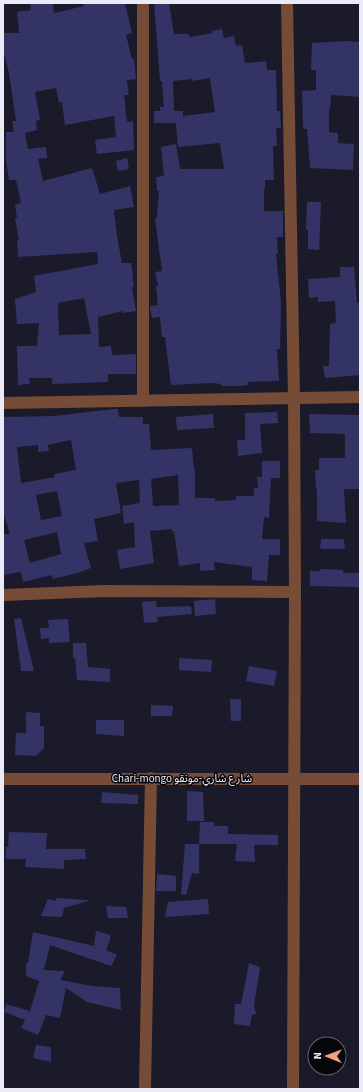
<svg xmlns="http://www.w3.org/2000/svg" width="363" height="1092" font-family="'Source Sans 3','Noto Sans Arabic',sans-serif">
<style>
.building{fill:#343366;fill-rule:evenodd}
.lines{fill:none;stroke-linecap:round;stroke-linejoin:round}
.minor{stroke:#764c37;stroke-width:12}
.labels{text-anchor:middle;dominant-baseline:central;stroke-width:3;stroke-linejoin:round;paint-order:stroke}
.street-label{font-size:11px;fill:#eaebf6;stroke:#06060c}
</style>
<rect width="100%" height="100%" fill="#1a1a2a"/>
<g class="building">
<path d="M30 3H53L54 13 84 6 83 3H125L132 33 126 35 132 59H134L136 79 127 80 129 95H124L127 122 133 121 134 150 97 154 95 140 116 137 114 116 65 125 62 102 59 103 56 88 35 92 40 120 36 121 37 130 25 133 28 149 46 147 47 158 38 159 43 181 92 168 100 194 130 186 134 207 114 210 117 236 122 263H131L133 276H132L134 287H132L136 311 123 313V311L98 317 99 347 111 346 112 355 136 354V374H108V382L52 384V378H29L30 384 18 385 17 346H37L39 323 17 324 15 299 36 292 34 276 98 264 97 252 18 257 17 240H19L15 218H17L15 205 21 203 16 180H9L6 161V132H14L12 121H16L9 73 3 50V33H19L17 12 31 10ZM84 298 91 334 59 335 58 303Z"/>
<path d="M154 3H169L174 34H189V37L213 33 212 31 222 29 224 38 234 36 236 46 242 45 245 63 266 61 267 70H276L277 111H280L281 128H276L277 146H273L274 180H265V189H264V211H283V237H277L278 254H276L281 302 280 349H277L279 381 248 382V385L239 386H221V384L212 383 171 385 165 337H162L160 317 152 318 150 308V306L158 305 156 286H158L155 272 162 271 155 218 157 217 159 191H157L156 177 164 176 161 147 176 144 180 169H224L220 143 178 147 176 123H154V111H160V107H164L162 81H160ZM210 78 215 112 183 116V111H174L173 81 192 79 193 81Z"/>
<path d="M346 41 360 42V97L331 95 330 109H329V132L338 133V143L354 144 353 170 310 168 307 129H303L302 91 316 90V70H311L312 43Z"/>
<path d="M127 158 129 169 118 171 116 161Z"/>
<path d="M307 202H321L319 250 308 249V230H306Z"/>
<path d="M340 267H354L357 303H360V375L325 378 323 366H329L330 324 336 323 335 301 318 302V297L309 298 308 279 340 277Z"/>
<path d="M114 409H118L119 417H143V424H149L151 450 192 448 194 470H195V498H215V501L236 500V496H254V488H258L257 477H262V461H280V478H271L269 518 264 517 262 539H280V555H269L267 581 252 580V567L214 562 215 570 200 571V563L179 566 174 531 172 532V529L150 531 154 563 120 569 117 550 135 547 134 522 124 524 122 506 140 503 139 480 116 483 121 513 94 519 98 541 84 543 91 568 77 573 53 579 52 575 23 582 21 572 3 575V534H10L3 512V417L54 416ZM71 440 76 470 54 474 55 477 21 483 17 447 38 445V452L49 451 48 445ZM178 475 179 505 153 506 151 479ZM57 491 62 516 41 520 36 495ZM57 532 61 554 30 563 24 540Z"/>
<path d="M277 412 278 423 260 424 262 453 238 456 237 440H245V413Z"/>
<path d="M213 414 214 428 177 430 176 417Z"/>
<path d="M309 414 360 415V489H344L346 523 317 521V489H316L315 470H319V458H345V434L310 433Z"/>
<path d="M321 539H344L345 549H320Z"/>
<path d="M320 569 343 570V573H359L360 587 310 586V571H320Z"/>
<path d="M215 599 216 614 195 616 194 601Z"/>
<path d="M156 601 157 607 191 606 192 614 157 617 158 622 144 623 142 602Z"/>
<path d="M21 618 34 671H21L14 619Z"/>
<path d="M68 619 70 642 49 643V638L41 639 40 628H49L48 620Z"/>
<path d="M73 643H86L88 667 110 669V682L77 680 75 658H73Z"/>
<path d="M179 658 212 660 211 672 179 670Z"/>
<path d="M249 666 277 671 274 686 246 681Z"/>
<path d="M230 699H241V721H231Z"/>
<path d="M151 705 173 706 172 716H151Z"/>
<path d="M26 712 40 713V726H44V748L36 756 15 755 16 733H26Z"/>
<path d="M96 720H124V736L96 734Z"/>
<path d="M187 791 203 792 204 821H187Z"/>
<path d="M102 792 138 795V804L101 803Z"/>
<path d="M200 822H214V826H228V834L278 835V845H254L255 862 235 861 237 844H199Z"/>
<path d="M9 832 47 833 46 849H85L86 859 64 860V869L25 867 26 859H6V847H8Z"/>
<path d="M185 844H199V874L192 873 186 895 181 894Z"/>
<path d="M157 874 176 876V891H156Z"/>
<path d="M56 898 88 900V901L64 908 62 917 41 916 48 899 56 901Z"/>
<path d="M208 899 209 914 165 917 168 902Z"/>
<path d="M106 906 126 907 128 918H108Z"/>
<path d="M96 931 110 935V940L106 950 117 955 111 966 50 945 44 970 65 971 60 980 92 986 120 988 121 1010 87 1002 66 988 60 1018 46 1015 38 1035 21 1028 25 1020 4 1012 6 1004 30 1011 39 981 26 976V963H28L33 932 94 946Z"/>
<path d="M249 963 260 967 254 1006 256 1014 252 1015 250 1026 234 1024 235 1004H241Z"/>
<path d="M36 1045 51 1047V1062L33 1058Z"/>
</g>
<g class="lines">
<g class="minor">
<path d="M143 3V401"/>
<path d="M287 3 294 398 295 592 293 1089"/>
<path d="M3 403 360 397"/>
<path d="M3 595 104 591 295 592"/>
<path d="M3 779H360"/>
<path d="M145 1089 151 778"/>
</g>
</g>
<g class="labels">
<g class="street-label">
<text x="182" y="778">Chari-mongo شار ع شاري-مونقو</text>
</g>
</g>
<rect width="363" height="1092" fill="none" stroke="#eaebf6" stroke-width="8"/>
<g transform="translate(327 1056) rotate(271)"><circle r="19" fill="#06060c" stroke="#61626a"/>
<path d="M0-3L7 15L0 10L-7 15Z" fill="#f1a27b"/>
<text y="-6" font-size="11" font-weight="bold" text-anchor="middle" fill="#eaebf6">N</text>
</g>
</svg>
